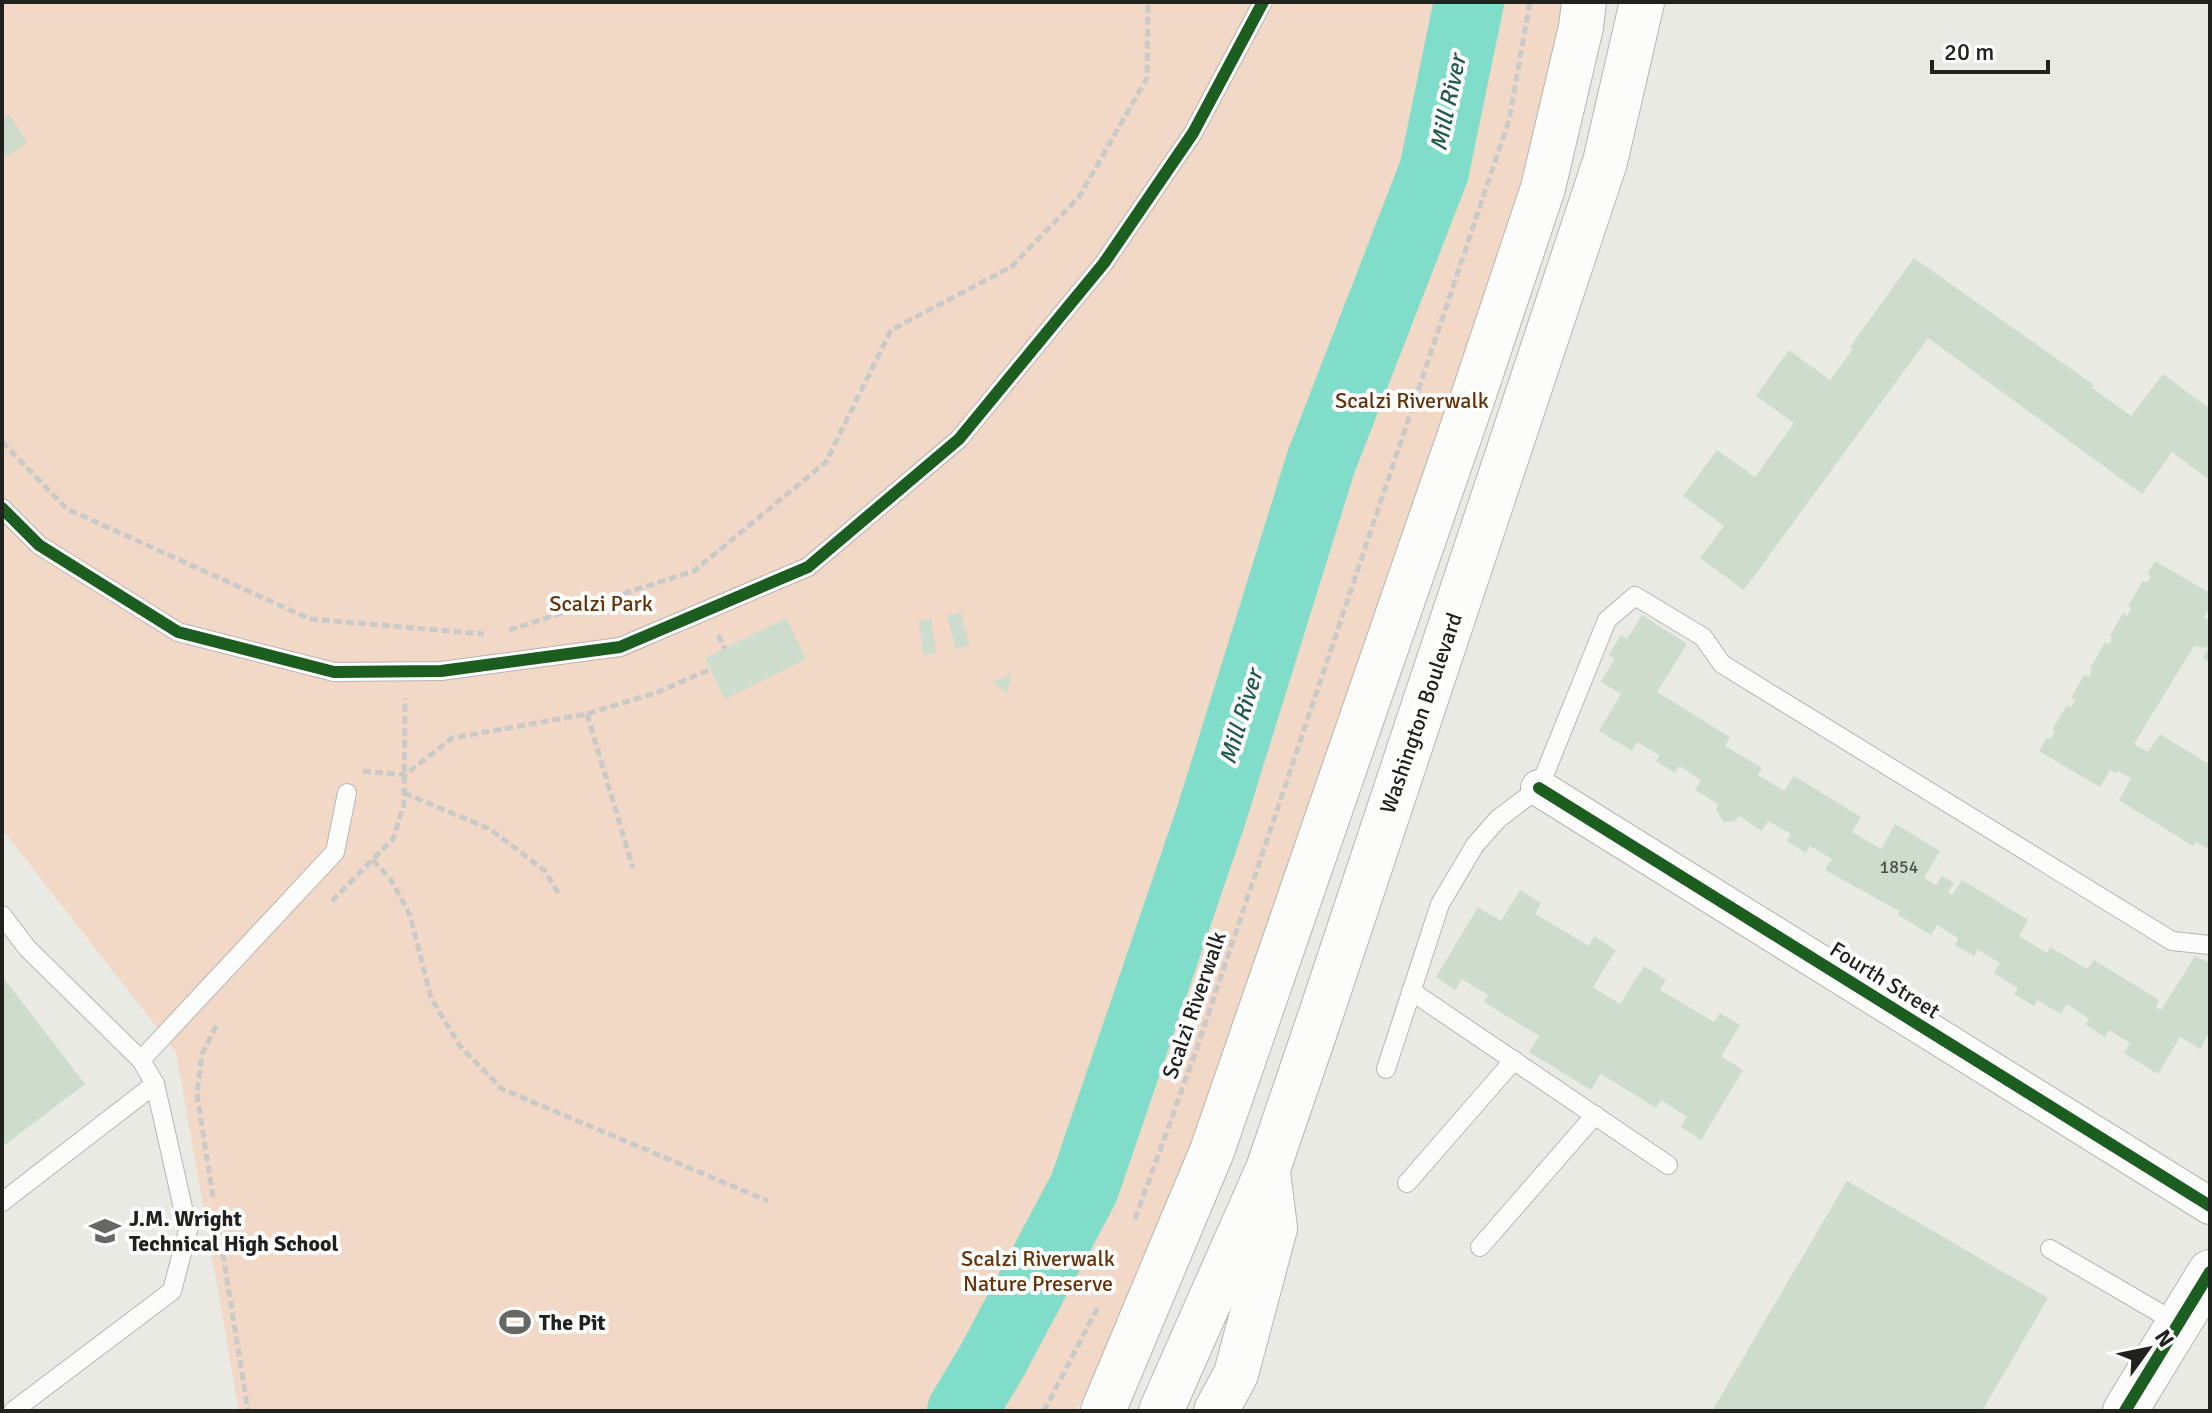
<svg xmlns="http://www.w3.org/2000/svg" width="2212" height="1413" font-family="Signika,sans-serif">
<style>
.green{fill:#f2d8c6}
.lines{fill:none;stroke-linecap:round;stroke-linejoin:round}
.river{stroke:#80ddca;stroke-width:70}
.building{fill:#cddccc}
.lane-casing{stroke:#b5b6b1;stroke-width:20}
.street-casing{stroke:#b5b6b1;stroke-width:38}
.secondary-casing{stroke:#b5b6b1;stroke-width:46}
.primary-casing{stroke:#b5b6b1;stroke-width:46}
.path{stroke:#cacac8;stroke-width:5;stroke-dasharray:8 4;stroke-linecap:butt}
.lane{stroke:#fcfcfb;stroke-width:18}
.street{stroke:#fcfcfb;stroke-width:36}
.secondary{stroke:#fcfcfb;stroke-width:44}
.primary{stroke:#fcfcfb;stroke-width:44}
.cycleway-casing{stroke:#fff;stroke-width:17}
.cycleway{stroke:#1b5e20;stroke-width:12}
.labels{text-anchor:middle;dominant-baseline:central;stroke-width:8;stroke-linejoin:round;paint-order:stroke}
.number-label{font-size:18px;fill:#4c504a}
.park-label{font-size:22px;fill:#673208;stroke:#fff}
.street-label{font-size:22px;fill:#21211e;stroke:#fff}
.poi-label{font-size:22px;font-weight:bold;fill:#21211e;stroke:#fff;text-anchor:start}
.water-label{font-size:24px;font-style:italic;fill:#235a4f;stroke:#fff}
</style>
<rect width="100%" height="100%" fill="#eaeae5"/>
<path class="green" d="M2 2H1568L1528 175 1218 1087 1091 1384 1076 1411H239L176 1052 2 829Z"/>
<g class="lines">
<path class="river" d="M962 1411 992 1361 1084 1188 1211 816 1321 462 1434 171 1469 2"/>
</g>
<g class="building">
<path d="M9 114 27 143 2 159V119Z"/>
<path d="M1914 258 2094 385 2092 388 2131 416 2163 374 2210 409V480L2172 452 2142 494 1928 338 1744 590 1700 558 1724 526 1683 496 1717 450 1755 477 1794 423 1756 396 1789 350 1830 380 1853 349 1850 347Z"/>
<path d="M2155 561 2210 593V608L2204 617 2210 621V663L2203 658 2208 648 2194 646 2134 744 2148 752 2160 734 2210 765V850L2196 842 2193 846 2119 800 2131 778 2118 771 2116 774 2110 770 2100 787 2039 751 2047 737 2051 739 2055 732 2052 730 2067 705 2071 707 2075 700 2071 698 2084 675 2089 677 2092 670 2090 669 2105 642 2109 645 2112 638 2110 636 2123 613 2127 616 2131 608 2128 606 2143 581 2147 583 2151 576 2147 574Z"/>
<path d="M961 612 969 646 955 648 947 615Z"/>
<path d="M1642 615 1687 644 1657 692 1730 737 1725 746 1762 768 1758 775 1784 791 1794 776 1861 817 1852 832 1881 849 1895 824 1940 851 1924 878 1936 885 1942 876 1954 883 1948 892 1952 895 1962 880 2028 920 2019 936 2047 953 2050 947 2087 969 2094 960 2159 1000 2156 1007 2161 1010 2195 956 2210 963V1032L2200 1049 2180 1037 2158 1074 2124 1053 2130 1043 2109 1030 2105 1037 2086 1025 2089 1019 2067 1004 2061 1014 2037 1000 2034 1006 2014 994 2018 988 1994 973 2000 963 1978 950 1974 956 1955 945 1958 938 1937 925 1931 935 1898 915 1899 911 1825 870 1832 859 1810 846 1806 853 1787 841 1791 834 1768 821 1762 831 1739 816 1734 821 1724 822 1716 810 1718 804 1695 790 1701 780 1679 766 1675 773 1656 761 1659 755 1637 742 1632 751 1599 731 1621 694 1601 682 1615 658 1609 655 1621 635 1627 639Z"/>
<path d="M786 618 806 659 725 699 705 658Z"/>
<path d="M931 619 936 653 923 655 919 621Z"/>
<path d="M1011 674 1007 694 993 682Z"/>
<path d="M1520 890 1541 903 1535 914 1589 946 1594 936 1616 950 1593 987 1620 1004 1644 966 1666 980 1660 990 1714 1022 1720 1013 1740 1025 1721 1056 1743 1070 1701 1140 1681 1127 1687 1117 1661 1100 1656 1108 1601 1074 1591 1090 1529 1052 1539 1036 1484 1002 1488 995 1462 979 1455 990 1436 977 1478 907 1501 921Z"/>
<path d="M2 976 85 1084 2 1147Z"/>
<path d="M1847 1181 2048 1298 1982 1411H1712Z"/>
</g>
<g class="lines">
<defs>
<g id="lane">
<path d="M2 508 39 545 178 632 334 672 441 671 620 647 808 567 959 439 1104 263 1193 133 1263 2"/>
<path d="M2 915 27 948 141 1060 155 1084 188 1230 172 1291 13 1411"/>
<path d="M1411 991 1668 1165"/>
<path d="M141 1060 335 852 347 793"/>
<path d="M1386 1069 1440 904 1475 845 1498 819 1539 788 1607 620 1635 596 1703 637 1722 664 2172 941 2210 945"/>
<path d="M1407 1183 1514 1060"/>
<path d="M2 1202 155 1084"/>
<path d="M1480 1247 1595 1115"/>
<path d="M2050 1249 2177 1323"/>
</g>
<path id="street" d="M1539 788 2210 1206"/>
<path id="secondary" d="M2125 1411 2210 1272"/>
<g id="primary">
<path d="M1103 1411 1212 1151 1473 397 1543 188 1581 27 1584 2"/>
<path d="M1161 1411 1268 1169 1321 1014 1605 162 1642 2"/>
<path d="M1216 1411 1236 1374 1275 1228 1268 1172"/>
</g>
</defs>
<use href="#lane" class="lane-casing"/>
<use href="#street" class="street-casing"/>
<use href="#secondary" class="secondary-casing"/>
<use href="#primary" class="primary-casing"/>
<g class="path">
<path d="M2 442 67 509 310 619 484 634"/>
<path d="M509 630 694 571 826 462 891 330 1011 267 1079 197 1147 78 1148 2"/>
<path d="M718 635 725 649"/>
<path d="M587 714 633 868"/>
<path d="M363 771 405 775 452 738 587 714 658 692 711 669"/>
<path d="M404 793 490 829 545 871 560 896"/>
<path d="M373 860 391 880 410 915 431 998 460 1046 502 1089 768 1201"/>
<path d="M332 901 393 839 404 804 405 698"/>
<path d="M213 1197 197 1094 202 1054 217 1024"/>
<path d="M1135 1219 1196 1051 1509 120 1530 2"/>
<path d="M219 1230 248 1411"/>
<path d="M1044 1411 1099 1305"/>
</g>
<use href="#lane" class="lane"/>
<use href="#street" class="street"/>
<use href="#secondary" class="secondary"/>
<use href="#primary" class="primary"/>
<defs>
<g id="cycleway">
<path d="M2 508 39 545 178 632 334 672 441 671 620 647 808 567 959 439 1104 263 1193 133 1263 2"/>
<path d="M1539 788 2210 1206"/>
<path d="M2125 1411 2210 1272"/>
</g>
</defs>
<use href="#cycleway" class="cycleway-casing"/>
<use href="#cycleway" class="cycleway"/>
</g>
<defs>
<symbol id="school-bare" viewBox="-9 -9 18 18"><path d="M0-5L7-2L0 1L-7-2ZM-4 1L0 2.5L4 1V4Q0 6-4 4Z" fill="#676764" stroke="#fff" stroke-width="2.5" paint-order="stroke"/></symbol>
<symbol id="stadium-bare" viewBox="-9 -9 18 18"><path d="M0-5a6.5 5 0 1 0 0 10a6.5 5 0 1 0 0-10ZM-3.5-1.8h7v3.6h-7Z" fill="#676764" stroke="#fff" stroke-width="2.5" paint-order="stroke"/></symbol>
</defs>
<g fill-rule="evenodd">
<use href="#school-bare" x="83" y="1209" width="44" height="44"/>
<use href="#stadium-bare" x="493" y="1300" width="44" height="44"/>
</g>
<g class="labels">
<g class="number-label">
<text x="1899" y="867">1854</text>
</g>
<g class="park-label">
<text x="1412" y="400">Scalzi Riverwalk</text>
<text x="601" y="603">Scalzi Park</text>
<text x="1038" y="1258">Scalzi Riverwalk<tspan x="1038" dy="25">Nature Preserve</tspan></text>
</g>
<g class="street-label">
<text transform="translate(1421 713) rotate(-71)">Washington Boulevard</text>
<text transform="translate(1885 980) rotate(32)">Fourth Street</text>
<text transform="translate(1194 1005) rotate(-71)">Scalzi Riverwalk</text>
</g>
<g class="poi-label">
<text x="129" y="1218">J.M. Wright<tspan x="129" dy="25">Technical High School</tspan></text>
<text x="539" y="1322">The Pit</text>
</g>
<g class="water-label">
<text transform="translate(1448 103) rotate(-78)">Mill River</text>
<text transform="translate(1241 717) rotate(-73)">Mill River</text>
</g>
</g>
<rect width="2212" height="1413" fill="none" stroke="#21211e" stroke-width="8"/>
<g transform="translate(2148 1349) rotate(57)" stroke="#ffffff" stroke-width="6" paint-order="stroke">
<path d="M0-6L14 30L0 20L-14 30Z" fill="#21211e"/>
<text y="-12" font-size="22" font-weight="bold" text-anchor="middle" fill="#21211e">N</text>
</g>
<path d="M1932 60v12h116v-12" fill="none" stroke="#21211e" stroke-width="4"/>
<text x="1944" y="60" font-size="24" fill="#21211e" stroke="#ffffff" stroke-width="6" paint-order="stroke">20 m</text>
</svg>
